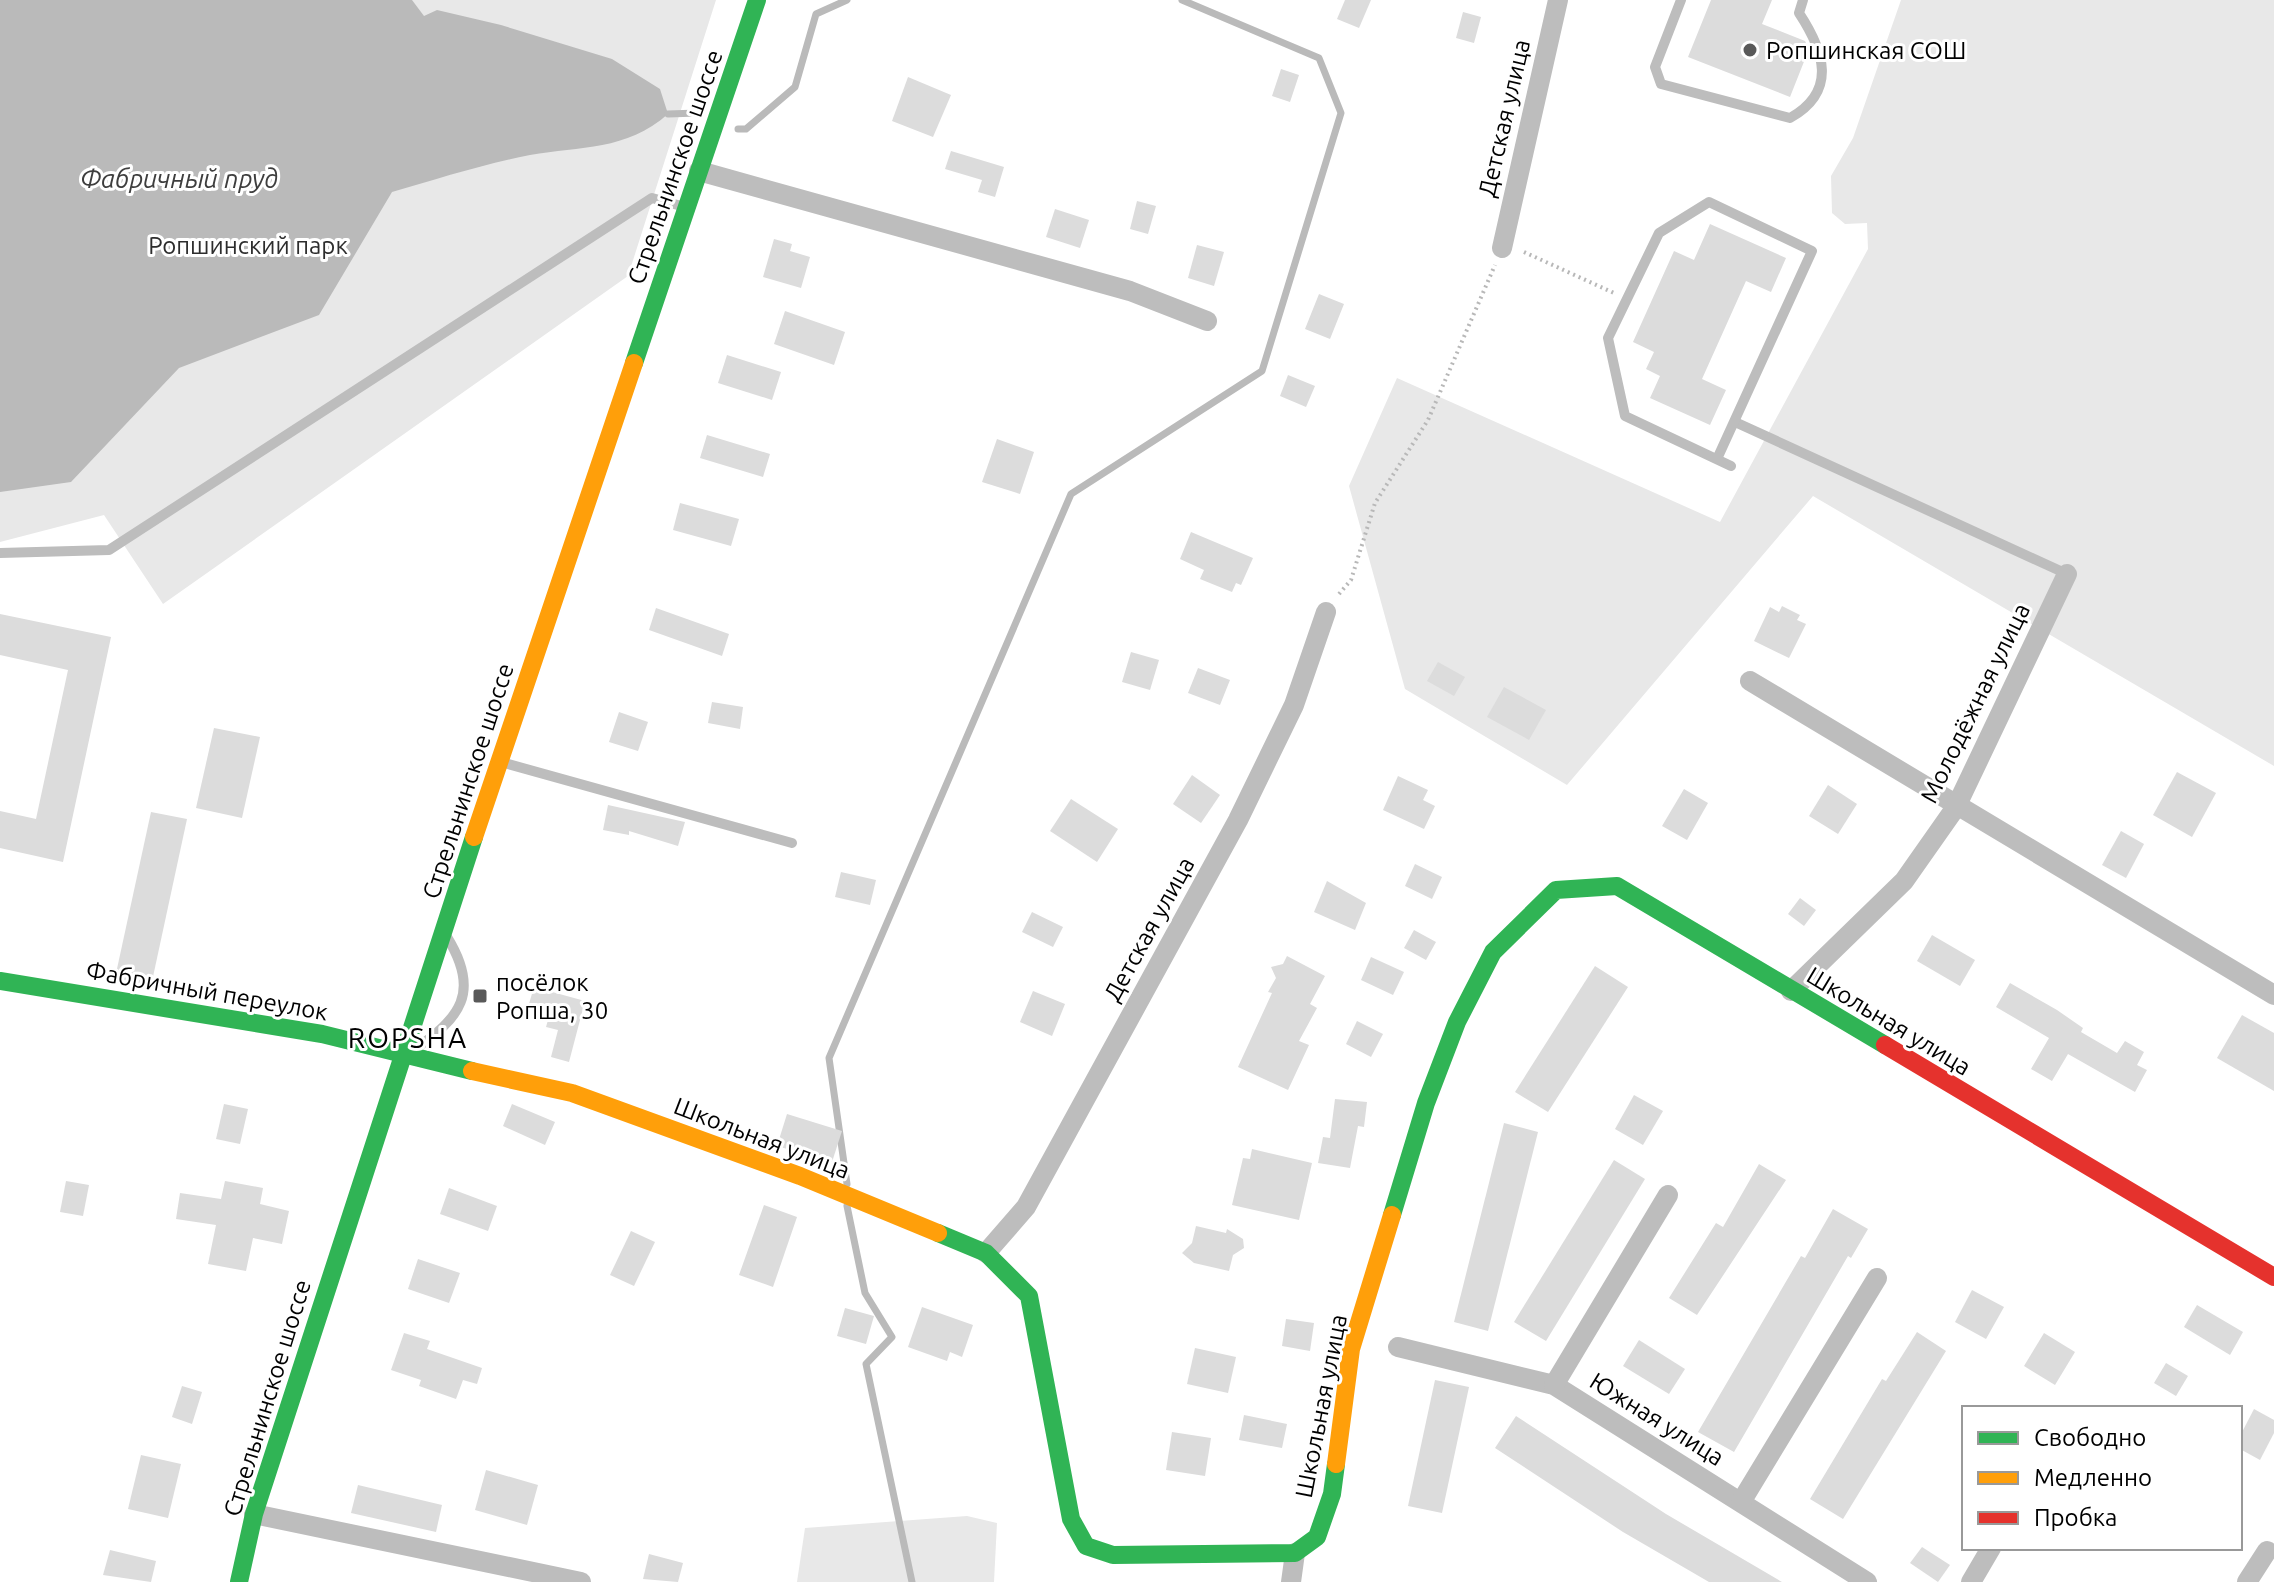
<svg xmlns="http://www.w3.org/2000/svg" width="2274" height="1582" font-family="Ubuntu,sans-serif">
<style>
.green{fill:#e8e8e8}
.water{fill:#bababa}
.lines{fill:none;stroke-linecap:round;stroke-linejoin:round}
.stream{stroke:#bababa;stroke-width:7}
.building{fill:#dcdcdc}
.path{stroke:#b8b8b8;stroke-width:4;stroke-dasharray:2 4;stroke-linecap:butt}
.lane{stroke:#bdbdbd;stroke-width:10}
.street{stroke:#bdbdbd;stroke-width:20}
.fast{stroke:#30b455;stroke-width:18}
.slow{stroke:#ff9f0a;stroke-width:18}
.jam{stroke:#e5322d;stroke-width:18}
.poi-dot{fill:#595959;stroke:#fff;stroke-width:3}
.labels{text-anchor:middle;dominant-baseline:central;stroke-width:6;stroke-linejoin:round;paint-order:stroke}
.poi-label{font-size:24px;fill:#000;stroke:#fff;text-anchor:start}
.street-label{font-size:24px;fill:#000;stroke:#fff}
.park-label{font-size:24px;fill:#2d2d2d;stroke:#fff}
.water-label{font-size:26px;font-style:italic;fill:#3e3e3e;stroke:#fff}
.quarter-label{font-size:28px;letter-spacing:2px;fill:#000;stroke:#fff}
</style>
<rect width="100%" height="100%" fill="#fff"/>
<g class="green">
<path d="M0 0H716L628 276 163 604 104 515 0 542Z"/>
<path d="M1901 0H2274V766L1813 496 1567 785 1405 689 1349 486 1397 378 1720 522 1868 249 1867 223 1845 224 1832 213 1831 176 1853 138Z"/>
<path d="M967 1516 997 1523 994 1582H797L805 1528Z"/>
</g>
<path class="water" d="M0 0H412L424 16 437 10 501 25 612 59 660 89 668 114C626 151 581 146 530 155 483 164 437 179 392 192L319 315 179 368 71 482 0 492Z"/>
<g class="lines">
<g class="stream">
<path d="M668 114 698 113"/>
<path d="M738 129H746L795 87 816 14 847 0"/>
<path d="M847 1184 829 1058 1071 494 1262 371 1341 113 1319 58 1182 0"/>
<path d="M847 1206 865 1293 892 1337 866 1364 912 1582"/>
</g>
</g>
<g class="building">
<path d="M1345 0H1371L1359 28 1337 19Z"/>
<path d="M1711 0H1772L1762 24 1805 41 1809 49 1790 97 1688 57Z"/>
<path d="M1463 12 1481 17 1474 43 1456 38Z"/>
<path d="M1281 69 1299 75 1290 102 1272 96Z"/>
<path d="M908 77 951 95 933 137 892 121Z"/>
<path d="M951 151 1004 167 995 197 978 192 982 180 945 169Z"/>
<path d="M1137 201 1156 206 1148 234 1130 229Z"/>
<path d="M1055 209 1089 220 1080 248 1046 237Z"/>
<path d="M1710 224 1786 258 1771 292 1746 281 1702 379 1726 390 1710 425 1650 398 1660 376 1646 369 1654 352 1633 342 1674 251 1694 260Z"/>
<path d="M774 239 792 244 790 251 810 257 801 288 763 277Z"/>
<path d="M1197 245 1224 252 1214 286 1188 278Z"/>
<path d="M1319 294 1344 304 1330 339 1305 329Z"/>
<path d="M785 311 845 332 834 365 774 344Z"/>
<path d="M727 355 781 372 772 400 718 383Z"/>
<path d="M1288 375 1315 386 1306 407 1280 396Z"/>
<path d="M707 435 770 454 763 477 700 458Z"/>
<path d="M997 439 1034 452 1020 494 982 482Z"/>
<path d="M680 503 739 519 731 546 673 530Z"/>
<path d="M1191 532 1253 558 1241 585 1236 583 1232 592 1200 579 1204 570 1180 559Z"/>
<path d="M1782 606 1800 615 1797 620 1806 624 1789 658 1754 641 1770 607 1779 612Z"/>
<path d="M656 608 729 634 722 656 649 630Z"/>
<path d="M0 614 111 637 63 862 0 848V811L36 819 68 670 0 655Z"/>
<path d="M1131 652 1159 660 1150 690 1122 682Z"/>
<path d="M1438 662 1465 677 1454 696 1427 681Z"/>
<path d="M1198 668 1230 680 1220 705 1188 693Z"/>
<path d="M1504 687 1546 710 1529 740 1487 717Z"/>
<path d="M712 702 743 707 740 729 708 723Z"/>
<path d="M619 712 648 722 638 751 609 742Z"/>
<path d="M214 728 260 737 242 818 196 808Z"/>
<path d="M2177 772 2216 793 2192 837 2153 815Z"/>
<path d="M1192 775 1220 795 1201 823 1173 804Z"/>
<path d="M1398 776 1428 790 1423 800 1435 806 1424 829 1383 810Z"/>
<path d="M1828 785 1857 804 1838 834 1809 816Z"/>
<path d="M1684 789 1708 803 1687 840 1662 826Z"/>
<path d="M1071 799 1118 829 1097 862 1050 831Z"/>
<path d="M608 805 685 822 678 846 629 831V835L603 830Z"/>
<path d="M151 812 187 819 151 986 115 978Z"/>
<path d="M2121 831 2144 844 2126 878 2102 865Z"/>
<path d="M1415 864 1442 877 1432 899 1405 886Z"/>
<path d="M841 872 876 880 870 905 835 897Z"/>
<path d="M1327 881 1366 903 1355 930 1314 912Z"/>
<path d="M1800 898 1816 910 1804 926 1788 914Z"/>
<path d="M1032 912 1063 927 1053 947 1022 932Z"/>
<path d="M1414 930 1436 942 1426 960 1404 948Z"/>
<path d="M1932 935 1975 960 1960 986 1917 961Z"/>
<path d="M1287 956 1325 976 1310 1004 1317 1008 1299 1041 1309 1045 1288 1090 1238 1067 1272 993 1268 992 1276 978 1271 967 1283 964Z"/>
<path d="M1371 957 1404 972 1393 995 1361 980Z"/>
<path d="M1595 966 1628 987 1548 1112 1515 1092Z"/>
<path d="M2010 983 2057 1010 2083 1028 2081 1032 2117 1053 2125 1041 2144 1052 2137 1065 2147 1070 2135 1092 2068 1054 2052 1081 2031 1069 2049 1038 1996 1007Z"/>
<path d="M534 987 585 1001 569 1062 551 1057 558 1030 546 1027 550 1013 528 1007Z"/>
<path d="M1033 991 1065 1004 1052 1036 1020 1022Z"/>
<path d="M2242 1015 2274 1033V1091L2217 1058Z"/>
<path d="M1357 1021 1383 1034 1371 1057 1346 1044Z"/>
<path d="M1634 1095 1663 1111 1643 1145 1615 1129Z"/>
<path d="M1335 1099 1367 1102 1364 1127 1358 1126 1350 1168 1318 1163 1323 1137 1330 1138Z"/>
<path d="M224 1104 248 1109 240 1144 216 1139Z"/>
<path d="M512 1104 555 1122 545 1145 503 1126Z"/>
<path d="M787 1114 842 1131 832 1162 777 1146Z"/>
<path d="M1504 1123 1538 1132 1488 1331 1454 1322Z"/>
<path d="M1252 1149 1312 1163 1299 1220 1232 1205 1243 1158 1250 1159Z"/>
<path d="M1614 1160 1645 1179 1546 1341 1514 1322Z"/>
<path d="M1759 1164 1786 1180 1697 1315 1669 1298 1716 1223 1723 1227Z"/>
<path d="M66 1181 89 1185 83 1216 60 1212Z"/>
<path d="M225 1181 263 1188 260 1204 289 1211 282 1244 253 1238 246 1271 208 1264 216 1225 176 1219 180 1193 221 1199Z"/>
<path d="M449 1188 497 1206 488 1231 440 1214Z"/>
<path d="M764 1205 797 1217 773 1287 739 1275Z"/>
<path d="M1833 1209 1868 1229 1851 1258 1848 1256 1734 1452 1698 1432 1801 1256 1805 1258Z"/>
<path d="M1196 1226 1226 1233 1227 1229 1243 1239 1244 1248 1233 1255 1229 1271 1194 1263 1182 1253 1192 1243Z"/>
<path d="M631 1231 655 1242 634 1286 610 1275Z"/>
<path d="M418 1259 460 1273 449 1303 408 1289Z"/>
<path d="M1972 1290 2004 1307 1986 1339 1955 1322Z"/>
<path d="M2197 1305 2243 1332 2230 1355 2184 1327Z"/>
<path d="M922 1307 973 1325 962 1357 950 1352 947 1361 908 1347Z"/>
<path d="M845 1308 874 1316 866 1344 837 1336Z"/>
<path d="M1286 1319 1314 1323 1310 1351 1282 1346Z"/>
<path d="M1917 1332 1946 1351 1843 1519 1810 1499 1882 1379 1886 1381Z"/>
<path d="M404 1333 430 1341 427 1349 482 1368 477 1384 463 1380 456 1399 419 1386 421 1380 391 1370Z"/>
<path d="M2044 1333 2075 1352 2055 1385 2024 1366Z"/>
<path d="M1639 1340 1685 1369 1669 1394 1623 1366Z"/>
<path d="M1195 1348 1236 1357 1228 1393 1187 1384Z"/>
<path d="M2166 1363 2188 1376 2176 1396 2154 1383Z"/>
<path d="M1435 1380 1469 1387 1442 1513 1408 1506Z"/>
<path d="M182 1386 202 1392 192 1424 172 1417Z"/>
<path d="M2254 1409 2274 1420V1433L2260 1460 2240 1449V1436Z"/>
<path d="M1244 1415 1287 1424 1282 1448 1239 1440Z"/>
<path d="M1516 1416 1666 1514 1782 1582H1709L1623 1532 1495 1448Z"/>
<path d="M1172 1432 1211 1438 1205 1476 1166 1470Z"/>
<path d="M141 1455 181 1464 168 1518 128 1509Z"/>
<path d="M486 1470 538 1485 527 1525 475 1510Z"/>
<path d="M358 1485 442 1505 436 1532 351 1513Z"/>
<path d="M1922 1547 1950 1565 1938 1582 1910 1563Z"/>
<path d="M110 1550 156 1561 151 1582 103 1575Z"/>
<path d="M649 1554 683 1563 678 1582 643 1579Z"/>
</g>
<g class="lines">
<g class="path">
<path d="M1524 252 1614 293"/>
<path d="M1339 594 1351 580 1375 503 1428 420 1495 265"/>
</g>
<g class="lane">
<path d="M1681 0 1655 67 1661 84 1790 118C1838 91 1824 51 1799 13L1803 0"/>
<path d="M1735 422 2067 574"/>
<path d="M1717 459 1812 251 1709 202 1659 233 1608 338 1625 416 1731 466"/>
<path d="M0 553 109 550 652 198 685 207"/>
<path d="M501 762 792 843"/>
<path d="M412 1051C461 1018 481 992 447 937"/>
</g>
<g class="street">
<path d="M699 171 1130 291 1207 321"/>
<path d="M1502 248 1558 0"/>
<path d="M1750 681 2274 995"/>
<path d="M1791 991 1904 881 1956 807 2067 574"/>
<path d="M986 1253 1026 1207 1238 820 1294 705 1326 612"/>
<path d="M1398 1347 1554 1385 1867 1582"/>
<path d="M1554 1385 1668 1195"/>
<path d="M1741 1502 1877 1278"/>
<path d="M254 1514 581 1582"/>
<path d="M1291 1582 1295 1553"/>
<path d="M1971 1582 1991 1548"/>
<path d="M2247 1582 2267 1551"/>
</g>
<g class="fast">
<path d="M634 363 757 0"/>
<path d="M0 981 322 1034 472 1071"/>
<path d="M1392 1215 1426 1103 1457 1022 1493 952 1556 890 1617 886 1885 1045"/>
<path d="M938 1233 986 1253 1029 1296 1071 1519 1086 1546 1113 1555 1295 1553 1317 1537 1332 1494 1336 1464"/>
<path d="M239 1582 254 1514 474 837"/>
</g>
<g class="slow">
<path d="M474 837 634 363"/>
<path d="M472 1071 572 1093 800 1176 938 1233"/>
<path d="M1336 1464 1351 1349 1392 1215"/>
</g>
<path class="jam" d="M1885 1045 2274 1277"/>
</g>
<g class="poi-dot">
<circle cx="1750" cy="50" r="8"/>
<rect x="472" y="988" width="16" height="16" rx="4"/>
</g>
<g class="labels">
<g class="poi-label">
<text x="1766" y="50">Ропшинская СОШ</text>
<text x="496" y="982">посёлок<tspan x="496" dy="28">Ропша, 30</tspan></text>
</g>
<g class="street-label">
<text transform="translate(1504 118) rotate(-77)">Детская улица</text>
<text transform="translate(675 167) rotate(-71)">Стрельнинское шоссе</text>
<text transform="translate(1975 703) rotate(-64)">Молодёжная улица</text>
<text transform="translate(468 781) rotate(-72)">Стрельнинское шоссе</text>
<text transform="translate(1149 929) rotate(-61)">Детская улица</text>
<text transform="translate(207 991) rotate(10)">Фабричный переулок</text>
<text transform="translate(1889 1021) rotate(31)">Школьная улица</text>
<text transform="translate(762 1138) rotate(21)">Школьная улица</text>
<text transform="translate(267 1398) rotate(-73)">Стрельнинское шоссе</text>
<text transform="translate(1321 1406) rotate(-79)">Школьная улица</text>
<text transform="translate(1657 1419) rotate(32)">Южная улица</text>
</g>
<g class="park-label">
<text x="248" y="245">Ропшинский парк</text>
</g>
<g class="water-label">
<text x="179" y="178">Фабричный пруд</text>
</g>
<g class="quarter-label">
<text x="408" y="1037">ROPSHA</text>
</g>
</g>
<rect x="1962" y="1406" width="280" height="144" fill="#ffffff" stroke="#999999" stroke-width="2"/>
<rect x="1978" y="1432" width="40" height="12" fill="#30b455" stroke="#999999" stroke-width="2"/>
<text x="2034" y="1446" font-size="24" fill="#000000">Свободно</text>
<rect x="1978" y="1472" width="40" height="12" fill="#ff9f0a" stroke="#999999" stroke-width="2"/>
<text x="2034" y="1486" font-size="24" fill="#000000">Медленно</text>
<rect x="1978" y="1512" width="40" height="12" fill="#e5322d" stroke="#999999" stroke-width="2"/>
<text x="2034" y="1526" font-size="24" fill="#000000">Пробка</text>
</svg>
